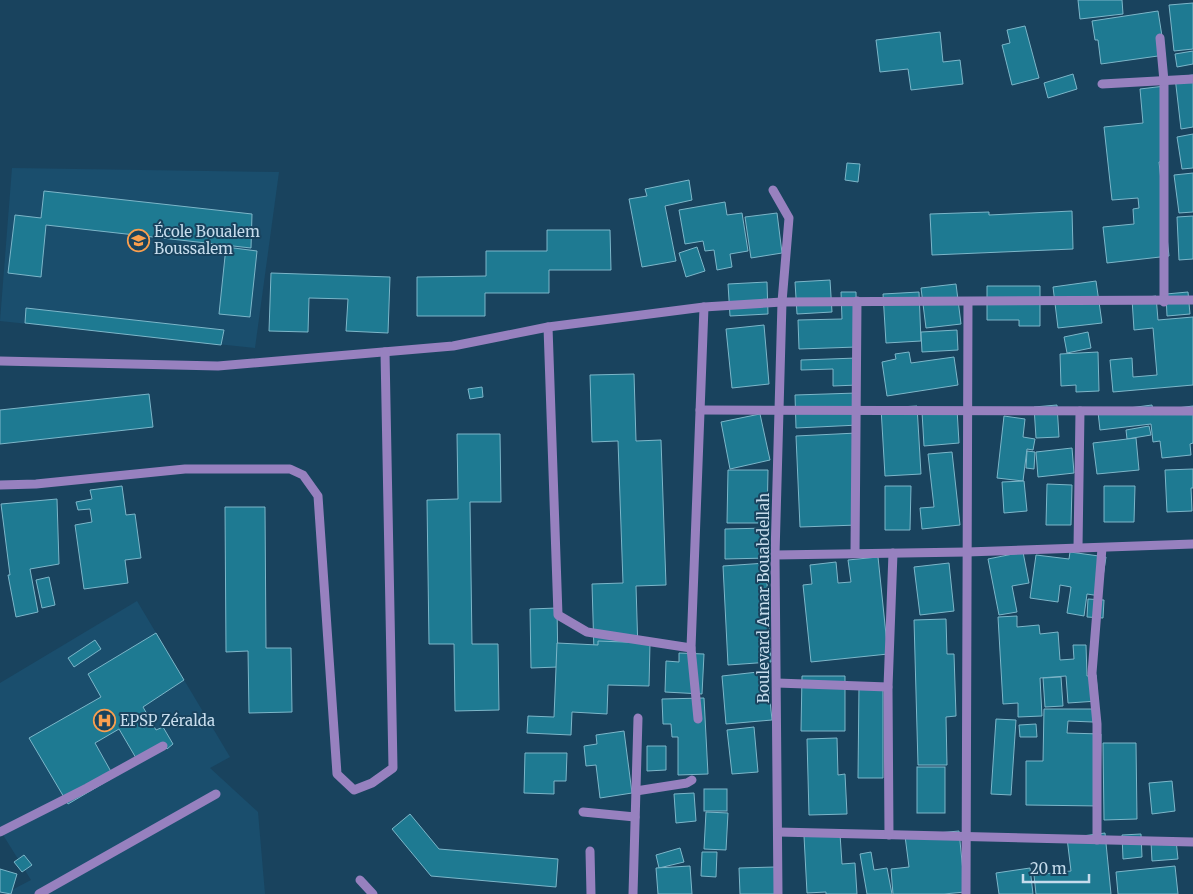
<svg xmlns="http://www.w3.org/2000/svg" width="1193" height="894" font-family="Merriweather,serif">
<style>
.built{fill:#1a4e6d}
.building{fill:#1e7a92;stroke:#7cb6c9}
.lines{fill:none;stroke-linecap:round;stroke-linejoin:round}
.minor{stroke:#9781bf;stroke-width:9}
.labels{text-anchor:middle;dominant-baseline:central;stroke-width:4;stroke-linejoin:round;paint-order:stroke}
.poi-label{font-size:15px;fill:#c6dcec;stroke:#19435e;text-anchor:start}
.street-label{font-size:15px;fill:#c6dcec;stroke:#19435e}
</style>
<rect width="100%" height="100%" fill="#19435e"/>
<g class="built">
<path d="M12 168 279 172 255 348 0 321Z"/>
<path d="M137 601 230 757 210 768 258 812 265 894H0V890L8 892 31 880 0 830V683Z"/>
</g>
<g class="building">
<path d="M1078 0H1122L1123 14 1080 19Z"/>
<path d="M1193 3V49L1174 51 1169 5Z"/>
<path d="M1158 11 1165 55 1101 64 1098 40H1095L1092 21Z"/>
<path d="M1025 26 1039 78 1012 85 1002 45 1010 43 1007 30Z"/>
<path d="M940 32 943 62 960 60 963 84 911 90 908 69 880 72 876 40Z"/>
<path d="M1193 51V64L1177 67 1175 54Z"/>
<path d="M1073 74 1077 89 1048 98 1044 83Z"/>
<path d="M1193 75V127L1181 129 1175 77Z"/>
<path d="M1165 86 1167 161 1159 162 1169 256 1107 263 1103 227 1134 224 1133 209 1139 208 1138 198 1112 200 1104 127 1143 123 1140 89Z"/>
<path d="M1193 134V168L1182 169 1177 137Z"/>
<path d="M847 163 860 164 858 182 845 180Z"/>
<path d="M1193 173V212L1179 213 1174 175Z"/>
<path d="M689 180 692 200 665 206 676 261 642 267 629 199 647 196 645 189Z"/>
<path d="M44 191 252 214 251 248 46 225 41 277 8 273 15 215 41 218Z"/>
<path d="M725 202 727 215 742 213 748 251 730 254 732 267 717 270 714 250 705 251 703 241 685 244 679 210Z"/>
<path d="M1072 211 1073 249 932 255 930 214 989 212V215Z"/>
<path d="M777 213 782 253 751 258 745 217Z"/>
<path d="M1193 216V259L1179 260 1177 217Z"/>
<path d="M547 230H610L611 270H549V293H485V316H417V277L486 276V251H547Z"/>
<path d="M226 247 257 251 250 317 219 314Z"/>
<path d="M697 247 705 271 686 277 679 253Z"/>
<path d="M271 273 390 277 388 333 346 331 348 299 309 298 308 332 269 331Z"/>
<path d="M830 280 832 312 797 314 795 282Z"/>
<path d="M1096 281 1102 323 1058 328 1053 287Z"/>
<path d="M767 282 768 314 730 316 728 284Z"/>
<path d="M956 284 961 324 926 328 921 288Z"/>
<path d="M987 286H1040V326H1019V320H987Z"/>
<path d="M841 292H856L857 347 799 349 798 320 842 319Z"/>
<path d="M919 292 921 341 886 343 883 294Z"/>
<path d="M1188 292 1190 314 1167 316 1166 294Z"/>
<path d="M1156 296 1158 320 1193 317V385L1113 392 1110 360 1132 358 1133 377 1157 375 1153 328 1134 330 1132 299Z"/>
<path d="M26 308 224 330 221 345 25 323Z"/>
<path d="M764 325 769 384 732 388 726 329Z"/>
<path d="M957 330 958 350 922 352 921 332Z"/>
<path d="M1088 332 1091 348 1067 353 1064 337Z"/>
<path d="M909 352 911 363 954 357 958 385 887 396 882 362 896 359 895 354Z"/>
<path d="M1098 352 1099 391 1076 392V385L1061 386 1060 354Z"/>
<path d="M857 358 858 385 833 386V369L801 370V360Z"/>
<path d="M634 374 636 441 661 440 666 585 636 586 638 651 594 652 592 584 623 583 618 441 592 442 590 375Z"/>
<path d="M482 387 483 397 470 399 468 389Z"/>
<path d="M857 393 859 425 796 428 795 395Z"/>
<path d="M149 394 153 427 0 444V410Z"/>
<path d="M1057 405 1059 437 1036 438 1034 407Z"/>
<path d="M1152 405 1153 411 1193 406V443L1190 444 1191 455 1162 458 1160 441 1153 442 1151 424 1100 430 1098 412Z"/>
<path d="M917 406 921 474 885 476 881 408Z"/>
<path d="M957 409 959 443 924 446 922 412Z"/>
<path d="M760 414 770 460 730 469 721 422Z"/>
<path d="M1004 416 1025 419 1023 437 1035 439 1033 450 1027 449 1023 481 997 478Z"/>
<path d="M1149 426 1151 435 1127 439 1126 430Z"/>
<path d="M857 433 858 525 800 527 796 436Z"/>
<path d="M457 434H500L501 502H470L472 644H498L499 710 455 711 454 644H429L427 500 458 499Z"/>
<path d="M1136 438 1139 470 1097 474 1093 443Z"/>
<path d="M1072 448 1074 473 1038 477 1036 452Z"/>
<path d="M1027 451 1035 452 1034 469 1026 468Z"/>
<path d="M952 452 960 525 922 529 920 508 934 507 928 454Z"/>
<path d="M1193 469V488H1191L1192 511 1167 512 1165 470Z"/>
<path d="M728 470H768L767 523H727Z"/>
<path d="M1024 481 1027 511 1004 513 1002 482Z"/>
<path d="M1047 484 1072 485 1071 525H1046Z"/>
<path d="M122 486 126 515 135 514 141 558 125 560 128 583 84 589 75 525 92 522 90 509 78 510 76 502 92 499 90 490Z"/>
<path d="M885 486H911L910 530H885Z"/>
<path d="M1104 486H1135L1134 522H1104Z"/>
<path d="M57 499 59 564 30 569 38 612 16 617 8 575H10L1 504Z"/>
<path d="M225 507H265L266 648H291L292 712 249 713 248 651 226 652Z"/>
<path d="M768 528 769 558 725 559V529Z"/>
<path d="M1023 552 1029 583 1012 586 1017 612 999 615 988 559Z"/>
<path d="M1070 552 1106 557 1100 596 1087 594 1084 616 1067 613 1071 587 1060 585 1058 602 1030 598 1036 555 1069 559Z"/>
<path d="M878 557 888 654 811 662 803 585 812 584 810 565 836 562 838 583 851 582 848 560Z"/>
<path d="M766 563 771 662 728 665 723 566Z"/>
<path d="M949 563 954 611 920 615 914 567Z"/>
<path d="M49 577 55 605 42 608 36 580Z"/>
<path d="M1088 599 1104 600 1103 618 1087 617Z"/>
<path d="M557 608 558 667 531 668 530 609Z"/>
<path d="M1017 616V627L1039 625 1040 634 1058 632 1060 660 1074 659 1073 645H1086L1087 676 1096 675 1098 701 1068 703 1066 676 1040 678 1042 716 1018 717V703L1003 704 998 617Z"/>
<path d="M946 619 947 654H954L956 716 946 717 947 765H918L914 620Z"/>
<path d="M156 633 184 680 143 707 156 730 163 727 173 744 167 749 162 743 136 758 119 729 95 743 114 777 68 804 29 738 101 697 88 674Z"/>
<path d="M95 640 101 649 74 667 68 658Z"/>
<path d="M598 641 650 643 649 686 608 685 607 714 572 712 571 735 527 733 528 716 554 717 557 643 598 645Z"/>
<path d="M679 653 704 654 702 694 665 692 666 661 679 662Z"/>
<path d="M767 671 772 720 726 724 722 676Z"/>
<path d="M802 676H845V731H801Z"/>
<path d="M1061 677 1063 706 1045 707 1043 678Z"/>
<path d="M859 685H883V778H858Z"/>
<path d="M704 698 708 774 678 775V737H672L671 724H663L662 699Z"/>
<path d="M1044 709H1093V722L1068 721 1067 733 1101 734 1100 806 1026 805V761H1043Z"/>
<path d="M996 719 1016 720 1011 795 991 794Z"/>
<path d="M1036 724 1037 737H1020L1019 725Z"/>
<path d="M754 727 758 772 732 774 727 730Z"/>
<path d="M624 731 632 793 600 798 596 765 586 766 584 746 597 744 596 735Z"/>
<path d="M837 738 838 775 845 774 847 814 809 815 807 739Z"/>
<path d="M1103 743H1136L1137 819 1104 820Z"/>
<path d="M647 746H666V770L647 771Z"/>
<path d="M525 753H567L566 781H554V794L524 793Z"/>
<rect x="917" y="767" width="28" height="46"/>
<path d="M1172 781 1175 811 1152 814 1149 783Z"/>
<rect x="704" y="789" width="23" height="22"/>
<path d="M694 793 696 821 676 823 674 794Z"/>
<path d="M706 812 728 813 726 850 704 849Z"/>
<path d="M410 814 439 849 558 859 556 887 431 876 392 829Z"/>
<path d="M959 831 965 892 944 894H893L891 869 909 867 905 836Z"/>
<path d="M1105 833 1111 894H1036L1034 875 1071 871 1067 838Z"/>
<path d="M840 834 842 864 855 863 857 894H826V892L807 893 804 836Z"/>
<path d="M1141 834 1142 857 1123 859 1122 835Z"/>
<path d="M1176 840 1178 859 1152 861 1151 842Z"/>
<path d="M680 848 684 862 659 868 656 855Z"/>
<path d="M702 852H717L716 877 701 876Z"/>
<path d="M871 852 874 870 887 868 892 894H867L860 854Z"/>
<path d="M24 855 32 865 22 872 14 862Z"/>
<path d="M690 866 692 894H658L656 868Z"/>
<path d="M1175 866 1178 894H1118L1116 872Z"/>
<path d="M775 867 776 894H740L739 868Z"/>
<path d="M1030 868 1033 894H999L996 873Z"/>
<path d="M0 869 17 874 11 894 0 892Z"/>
</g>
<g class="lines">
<g class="minor">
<path d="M1160 38 1164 81V302"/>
<path d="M1102 84 1193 79"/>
<path d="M773 190 789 218 782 302 775 555 778 894"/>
<path d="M548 327 558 615 587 632 691 648 698 719"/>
<path d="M0 361 218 366 453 346 548 327 704 307 782 302 1193 300"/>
<path d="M700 410 1193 411"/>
<path d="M0 485 36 484 185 469H290L303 475 318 496 337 774 354 790 372 783 393 768 385 352"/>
<path d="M1078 548 1080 411"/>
<path d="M855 553 857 301"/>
<path d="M775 555 967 552 1193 544"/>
<path d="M691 648 704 307"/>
<path d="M777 683 888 687"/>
<path d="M636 791 687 783 692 780"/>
<path d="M583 812 635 817"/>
<path d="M0 832 87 788 163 746"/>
<path d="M778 832 1193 842"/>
<path d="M889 835 888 687 893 553"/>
<path d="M1097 840V724L1092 673 1102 548"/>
<path d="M590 851 591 894"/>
<path d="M360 880 373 894"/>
<path d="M39 894 216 794"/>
<path d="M633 894 638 718"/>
<path d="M966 894 968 302"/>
</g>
</g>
<defs>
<symbol id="school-ring" viewBox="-11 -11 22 22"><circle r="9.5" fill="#19435e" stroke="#fa9f4e" stroke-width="1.5"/><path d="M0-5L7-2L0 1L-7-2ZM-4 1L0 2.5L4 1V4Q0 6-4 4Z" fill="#fa9f4e"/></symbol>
<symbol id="hospital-ring" viewBox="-11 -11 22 22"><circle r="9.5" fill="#19435e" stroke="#fa9f4e" stroke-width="1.5"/><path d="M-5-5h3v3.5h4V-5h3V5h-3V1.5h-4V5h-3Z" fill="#fa9f4e"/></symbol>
</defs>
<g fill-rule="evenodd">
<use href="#school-ring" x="126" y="228" width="25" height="25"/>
<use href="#hospital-ring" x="92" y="708" width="25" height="25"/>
</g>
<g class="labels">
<g class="poi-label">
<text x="154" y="231">École Boualem<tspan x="154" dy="17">Boussalem</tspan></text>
<text x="120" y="720">EPSP Zéralda</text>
</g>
<g class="street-label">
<text transform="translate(763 598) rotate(-90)">Boulevard Amar Bouabdellah</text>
</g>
</g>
<path d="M1023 874v8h66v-8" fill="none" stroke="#c6dcec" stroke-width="2.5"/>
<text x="1030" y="874" font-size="15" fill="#c6dcec" stroke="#19435e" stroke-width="4" paint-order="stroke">20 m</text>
</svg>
